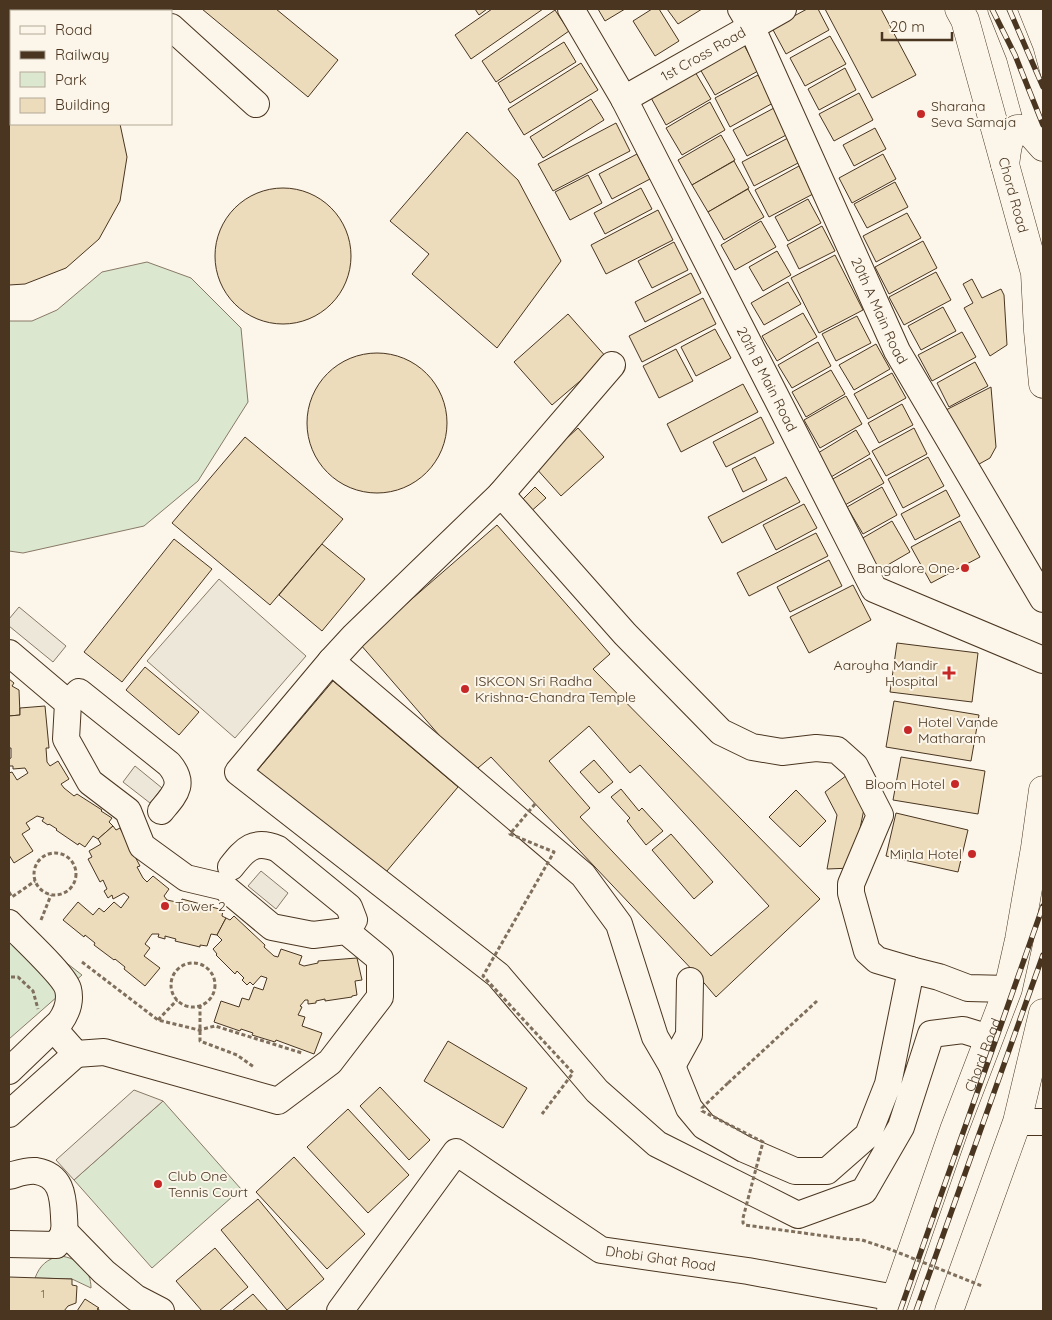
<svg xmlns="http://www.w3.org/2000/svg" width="1052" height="1320" font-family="Quicksand,sans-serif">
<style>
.green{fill:#dce7d0;stroke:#887966}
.parking{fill:#ede7d9;stroke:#887966}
.building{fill:#ecdcbc;stroke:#4a3520;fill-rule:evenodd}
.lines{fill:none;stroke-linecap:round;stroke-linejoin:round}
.minor-casing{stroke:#4a3520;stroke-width:28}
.major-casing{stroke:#4a3520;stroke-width:29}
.path{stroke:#7f6f5c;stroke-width:3;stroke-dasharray:4 2.5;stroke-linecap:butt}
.minor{stroke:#fbf6e9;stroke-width:26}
.major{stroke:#fbf6e9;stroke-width:28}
.rail-casing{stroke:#4a3520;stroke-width:5.5}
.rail{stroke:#fbf6e9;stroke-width:4;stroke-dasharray:11;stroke-linecap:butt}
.path-bridge{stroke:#7f6f5c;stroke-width:3;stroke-dasharray:4 2.5;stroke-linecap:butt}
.poi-dot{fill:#c62828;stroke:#fbf6e9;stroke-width:2}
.labels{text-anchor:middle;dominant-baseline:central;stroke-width:4;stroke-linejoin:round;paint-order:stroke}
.number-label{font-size:11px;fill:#725f47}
.street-label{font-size:14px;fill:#4a3520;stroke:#fbf6e9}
.poi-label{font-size:14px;fill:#4a3520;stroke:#fbf6e9;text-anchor:start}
</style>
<rect width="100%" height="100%" fill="#fbf6e9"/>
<g class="green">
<path d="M147 262 191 278 241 328 248 402 198 481 144 526 23 553 9 551V321H32L57 310 102 272Z"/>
<path d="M9 912 37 940 82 975 9 1039Z"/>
<path d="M163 1101 241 1189 152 1268 74 1180Z"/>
<path d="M60 1256C79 1258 91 1270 91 1288L72 1279 35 1278C40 1265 47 1259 60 1256Z"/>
</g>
<g class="parking">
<path d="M219 579 306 656 235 738 147 661Z"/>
<path d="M19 607 66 646 53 662 9 626V619Z"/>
<path d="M135 766 162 788 150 803 123 782Z"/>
<path d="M261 871 288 893 276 909 248 886Z"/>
<path d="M134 1090 163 1101 74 1180 56 1160Z"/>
</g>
<g class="building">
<path d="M202 9H276L338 60 308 97Z"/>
<path d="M475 9H487L479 15Z"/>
<path d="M492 9H543L471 59 455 35Z"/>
<path d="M598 9H625L605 21Z"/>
<path d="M652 9H659L679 41 655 56 633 21Z"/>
<path d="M667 9H702L678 24Z"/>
<path d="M807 9H818L829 30 786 54 772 28Z"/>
<path d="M825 9H881L916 75 872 98Z"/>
<path d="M555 10 569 31 496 82 482 61Z"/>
<path d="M9 36H11V124H120L127 157 120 201 99 239 66 268 25 284 9 285Z"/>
<path d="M830 36 846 64 805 86 790 58Z"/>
<path d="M564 42 576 62 510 103 498 83Z"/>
<path d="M744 45 758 71 715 95 700 69Z"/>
<path d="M581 63 598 90 524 135 508 109Z"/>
<path d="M845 68 856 90 819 110 808 89Z"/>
<path d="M694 70 711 99 666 125 650 96Z"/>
<path d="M758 75 773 103 730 127 715 98Z"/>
<path d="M859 93 873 120 834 141 819 114Z"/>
<path d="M591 99 604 120 543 158 530 137Z"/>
<path d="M710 102 725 130 682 155 666 128Z"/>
<path d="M774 108 788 134 747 156 733 130Z"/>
<path d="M616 123 630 151 553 191 538 164Z"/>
<path d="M875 128 886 149 854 166 843 145Z"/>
<path d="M467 132 518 180 561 261 497 348 412 274 429 254 390 221Z"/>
<path d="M721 135 735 160 692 185 678 160Z"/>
<path d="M788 138 800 162 754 186 742 162Z"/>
<path d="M637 154 650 179 612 199 599 174Z"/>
<path d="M883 154 896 179 852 203 839 178Z"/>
<path d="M734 161 749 188 708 212 692 185Z"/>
<path d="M799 166 813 194 769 217 755 190Z"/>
<path d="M588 175 602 203 570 220 555 192Z"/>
<path d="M895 182 908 207 867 228 854 204Z"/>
<circle cx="283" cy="256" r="68"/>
<path d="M641 188 652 209 605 234 594 213Z"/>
<path d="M748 189 764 217 724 240 708 212Z"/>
<path d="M808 199 821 223 788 241 775 217Z"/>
<path d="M658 210 673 240 606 274 591 245Z"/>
<path d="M907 213 921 238 876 262 863 236Z"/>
<path d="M761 221 776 247 735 270 721 245Z"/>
<path d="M822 226 835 251 799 269 787 245Z"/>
<path d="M923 241 937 268 889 294 875 267Z"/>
<path d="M674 242 688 270 652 288 638 261Z"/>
<path d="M777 251 791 275 763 291 749 267Z"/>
<path d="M835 255 863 310 819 333 791 278Z"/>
<path d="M936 272 951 300 904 325 889 297Z"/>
<path d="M691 273 701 293 645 322 635 302Z"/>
<path d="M972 279 982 298 1001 289 1004 295 1007 345 990 356 964 308 973 303 963 284Z"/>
<path d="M788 282 801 304 764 325 751 303Z"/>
<path d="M703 298 716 324 642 362 629 336Z"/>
<path d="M943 307 956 331 921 350 908 326Z"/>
<path d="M803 313 817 337 777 361 762 336Z"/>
<path d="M568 314 607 358 552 405 514 362Z"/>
<path d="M857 316 871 343 836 361 822 334Z"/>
<path d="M715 329 731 358 696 376 681 347Z"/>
<path d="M962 332 976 357 932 381 918 355Z"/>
<path d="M818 342 831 366 792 388 778 365Z"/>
<path d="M876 344 890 369 854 390 839 365Z"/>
<path d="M676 349 693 381 659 398 643 366Z"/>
<circle cx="377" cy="423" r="70"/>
<path d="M975 362 988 386 949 407 937 383Z"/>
<path d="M831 370 845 394 806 417 792 392Z"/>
<path d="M892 373 906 398 868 419 854 394Z"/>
<path d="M743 384 758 412 681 452 667 424Z"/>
<path d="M991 387 996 447 990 458 972 468 944 411Z"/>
<path d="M846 396 862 424 820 448 804 420Z"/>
<path d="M902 404 913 425 879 443 868 423Z"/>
<path d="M761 417 774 443 726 467 713 442Z"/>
<path d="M578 428 604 457 561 496 535 467Z"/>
<path d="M914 428 927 454 886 476 872 451Z"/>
<path d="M856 430 870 454 831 477 818 453Z"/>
<path d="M245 437 343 519 270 605 172 523Z"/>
<path d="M755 457 767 480 743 492 732 469Z"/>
<path d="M928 457 944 486 903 508 888 479Z"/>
<path d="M870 458 884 483 845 505 831 480Z"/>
<path d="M786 477 800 502 722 543 708 517Z"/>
<path d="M535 487 546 498 528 514 518 504Z"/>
<path d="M882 487 897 515 863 534 847 507Z"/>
<path d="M946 490 960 516 915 540 901 514Z"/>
<path d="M804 504 817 528 776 550 763 525Z"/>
<path d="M892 521 910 552 879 570 861 539Z"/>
<path d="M960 521 980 557 931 583 911 547Z"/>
<path d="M497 525 610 654 593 669 820 899 716 997 699 977 491 757 472 773 360 644ZM589 726 630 773 640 765 769 906 711 956 580 817 590 808 549 761Z"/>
<path d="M816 533 828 556 749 596 737 573Z"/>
<path d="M174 539 212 569 122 682 84 652Z"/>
<path d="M322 544 365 579 322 631 279 595Z"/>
<path d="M829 560 842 586 790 612 777 587Z"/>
<path d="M853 585 871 620 809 653 790 617Z"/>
<path d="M897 643 978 653 972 702 890 692Z"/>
<path d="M145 667 199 712 179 735 126 690Z"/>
<path d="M9 679 14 683 12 686 19 690 20 715 9 716Z"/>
<path d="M333 681 458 787 381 878 256 772Z"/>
<path d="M894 701 979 715 971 761 886 747Z"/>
<path d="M45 706 49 748H46L47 762 50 766 58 761 69 779 61 784 64 788 74 796 77 794 102 810 101 811 112 818 109 822 113 826 98 839 93 836 85 847 79 843 78 845 56 830 57 829 49 824 48 825 42 821 44 818 37 816 26 823 30 829 22 834 33 851 14 863 9 855V773L12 772 17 780 28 773 25 768 13 769V766H9V759L11 758V748H9V716L20 715V708Z"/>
<path d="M901 757 985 771 978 814 893 800Z"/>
<path d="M594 760 613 782 599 793 580 772Z"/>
<path d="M847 775 864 809 852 868 827 869 837 815 825 792Z"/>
<path d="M621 789 639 811 642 808 663 831 646 845 627 821 630 818 611 797Z"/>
<path d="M796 790 826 821 800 847 769 817Z"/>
<path d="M896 813 968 830 958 872 886 856Z"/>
<path d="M113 826 116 830 120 828 140 866 137 867 143 878 147 882 153 876 169 889 164 896 167 900 181 903 182 899 223 910 222 916 226 918 217 935 211 934 207 946 200 945V947L175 941 176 939 165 936V939L158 937 159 934H152L145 944 150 948 144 956 160 968 145 986 124 969 125 967 115 959 114 960 94 945 95 943 85 935 84 937 63 920 78 902 93 915 99 908 104 912 114 902 121 908 129 897 124 893 113 899 112 895 108 898 104 891 107 889 103 880 100 882 88 859 92 857 89 851 101 844 98 839Z"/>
<path d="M671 834 713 882 694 899 652 850Z"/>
<path d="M234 916 265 945 264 947 274 956 278 957 281 949 302 956 299 964 304 966 318 963V961L357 958 362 980 355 981 357 995 352 996V997L325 1001V999L316 1001V1003L308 1004V1000H305L300 1006 302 1007 298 1015 305 1017 302 1026 322 1033 314 1054 276 1040 275 1042 252 1035 253 1033 241 1029 240 1031 214 1022 221 1001 239 1007 242 998 249 1000 254 987 263 990 267 978 261 976 253 985 250 982 247 985 242 980 244 978 237 971 235 974 216 955 217 954 213 949 222 940 217 935 226 918 230 920Z"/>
<path d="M448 1041 527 1088 503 1128 424 1081Z"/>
<path d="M380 1087 430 1140 409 1160 360 1106Z"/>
<path d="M348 1109 409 1175 368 1213 307 1147Z"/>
<path d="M294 1157 365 1234 327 1269 256 1192Z"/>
<path d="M258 1199 324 1279 287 1310 221 1230Z"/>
<path d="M215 1248 248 1287 219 1311H202L176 1281Z"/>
<path d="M9 1277 72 1279V1285L77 1286 76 1303 68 1306 64 1311H9Z"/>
<path d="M253 1294 268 1311H232Z"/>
<path d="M85 1299 99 1308 97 1309 101 1311H77Z"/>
</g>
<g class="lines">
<defs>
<g id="minor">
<path d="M151 9 153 11"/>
<path id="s1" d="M571 9 624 99 874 589 1043 660"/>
<path id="s2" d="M741 9 751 26 897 351 1043 599"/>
<path d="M171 27 256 104"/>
<path id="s3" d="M624 99 783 9"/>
<path d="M501 494 612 365"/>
<path d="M9 653 68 703 66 739 90 782 128 811 142 846 186 878 224 887 272 927 313 935 346 931 380 959V997L330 1062 278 1101 104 1052 76 1054 54 1029"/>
<path d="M331 661 354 636 501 494 625 634 721 732 752 747 782 752 816 748 837 750 855 766 880 815 851 884V893L867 951 877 960 911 970"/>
<path d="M68 703 79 692 169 764C186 784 175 794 161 811"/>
<path d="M231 867C245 849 254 839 278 849L349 907 354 920 346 931"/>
<path d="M9 923C21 936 64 975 68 989 71 1001 67 1012 60 1022L9 1071"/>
<path d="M989 1038 963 1030 931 1034 901 1127 864 1191 798 1215 657 1144 597 1091 498 975 238 772 331 661 583 875 619 924 655 1037 672 1066 689 1108 704 1126 744 1149 795 1171H827L868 1135 888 1084 911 970 939 977 968 988 1008 989"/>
<path d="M672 1066 689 1035 690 981"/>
<path d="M9 1114 76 1054"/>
<path d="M1017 1122H1043"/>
<path d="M9 1176C17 1174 26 1170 36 1171 61 1175 63 1195 64 1216 64 1220 65 1227 64 1231 63 1236 59 1241 56 1245L9 1244"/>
<path d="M64 1231 104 1272 136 1298 161 1311"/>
<path id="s4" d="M340 1311 456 1152 601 1250 748 1271 895 1298"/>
</g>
<g id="major">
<path id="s5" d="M959 9 965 20 1035 273 1038 331 1043 384"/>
<path d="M1002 9 1020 54 1043 138"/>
<path d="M1005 165C1007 152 1007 138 1017 129H1027L1043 147"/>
<path id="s6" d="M891 1311 954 1130 1008 989 1019 940 1035 848 1043 790"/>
<path d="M949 1311 1017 1122 1043 1013"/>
</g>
</defs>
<use href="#minor" class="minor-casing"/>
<use href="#major" class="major-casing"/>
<g class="path">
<circle cx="55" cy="874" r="21"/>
<path d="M9 892 12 897 35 881"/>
<path d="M41 920 51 895"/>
<path d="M82 962 158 1020 199 1030 215 1026 302 1053"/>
<circle cx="193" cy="985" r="22"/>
<path d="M11 977H18L33 991 38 1009"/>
<path d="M200 1005V1041L237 1055 254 1067"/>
<path d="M158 1020 177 1000"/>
<path d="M728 1083 817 1001"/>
</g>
<use href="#minor" class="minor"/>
<use href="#major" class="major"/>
<defs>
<g id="rail">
<path d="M992 9 1015 55 1043 125"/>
<path d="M1009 9 1043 87"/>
<path d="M900 1311 1043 906"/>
<path d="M916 1311 1043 955"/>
</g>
</defs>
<use href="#rail" class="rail-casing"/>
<use href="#rail" class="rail"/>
<g class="path-bridge">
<path d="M535 804 510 834 554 852 483 976 573 1073 542 1114"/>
<path d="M728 1083 702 1108V1111L763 1142 743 1218V1223L745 1225 847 1239 862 1240 892 1250 982 1286"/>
</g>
</g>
<g class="poi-dot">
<circle cx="921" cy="114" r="5"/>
<circle cx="965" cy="568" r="5"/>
<path d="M946.5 665.5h5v5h5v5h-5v5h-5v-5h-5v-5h5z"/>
<circle cx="465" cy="689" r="5"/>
<circle cx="908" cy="730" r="5"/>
<circle cx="955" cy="784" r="5"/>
<circle cx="972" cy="854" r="5"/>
<circle cx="165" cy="906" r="5"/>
<circle cx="158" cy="1184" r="5"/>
</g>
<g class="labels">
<g class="number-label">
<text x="43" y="1294">1</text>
</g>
<g class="street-label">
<text stroke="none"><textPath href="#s3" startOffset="91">1st Cross Road</textPath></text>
<text stroke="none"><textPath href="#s5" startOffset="194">Chord Road</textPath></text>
<text stroke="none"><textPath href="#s2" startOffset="332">20th A Main Road</textPath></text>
<text stroke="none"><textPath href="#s1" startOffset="419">20th B Main Road</textPath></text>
<text stroke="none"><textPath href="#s6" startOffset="272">Chord Road</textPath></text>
<text stroke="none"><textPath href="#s4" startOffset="432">Dhobi Ghat Road</textPath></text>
</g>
<g class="poi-label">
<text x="931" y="106">Sharana<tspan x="931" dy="16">Seva Samaja</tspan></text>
<text x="955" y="568" text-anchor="end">Bangalore One</text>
<text x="938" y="665" text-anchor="end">Aaroyha Mandir<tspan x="938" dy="16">Hospital</tspan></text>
<text x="475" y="681">ISKCON Sri Radha<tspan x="475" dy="16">Krishna-Chandra Temple</tspan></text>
<text x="918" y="722">Hotel Vande<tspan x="918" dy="16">Matharam</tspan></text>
<text x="945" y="784" text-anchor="end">Bloom Hotel</text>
<text x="962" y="854" text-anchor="end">Minla Hotel</text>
<text x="175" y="906">Tower 2</text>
<text x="168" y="1176">Club One<tspan x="168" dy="16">Tennis Court</tspan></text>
</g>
</g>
<rect width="1052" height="1320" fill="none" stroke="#4a3520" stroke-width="20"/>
<rect x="10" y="10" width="162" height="115" fill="#fbf6e9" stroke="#b4a999"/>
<rect x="20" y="26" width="25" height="8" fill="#fbf6e9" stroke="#b4a999"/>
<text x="55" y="35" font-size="15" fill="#4a3520">Road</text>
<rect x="20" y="51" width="25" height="8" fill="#4a3520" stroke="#b4a999"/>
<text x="55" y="60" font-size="15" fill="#4a3520">Railway</text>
<rect x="20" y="72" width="25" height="15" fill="#dce7d0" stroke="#b4a999"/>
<text x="55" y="85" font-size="15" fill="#4a3520">Park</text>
<rect x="20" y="98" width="25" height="15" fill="#ecdcbc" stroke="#b4a999"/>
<text x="55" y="110" font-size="15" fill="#4a3520">Building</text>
<path d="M882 32v8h70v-8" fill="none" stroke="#4a3520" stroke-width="2.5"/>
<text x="890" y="32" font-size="15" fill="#4a3520" stroke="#fbf6e9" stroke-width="4" paint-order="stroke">20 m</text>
</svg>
